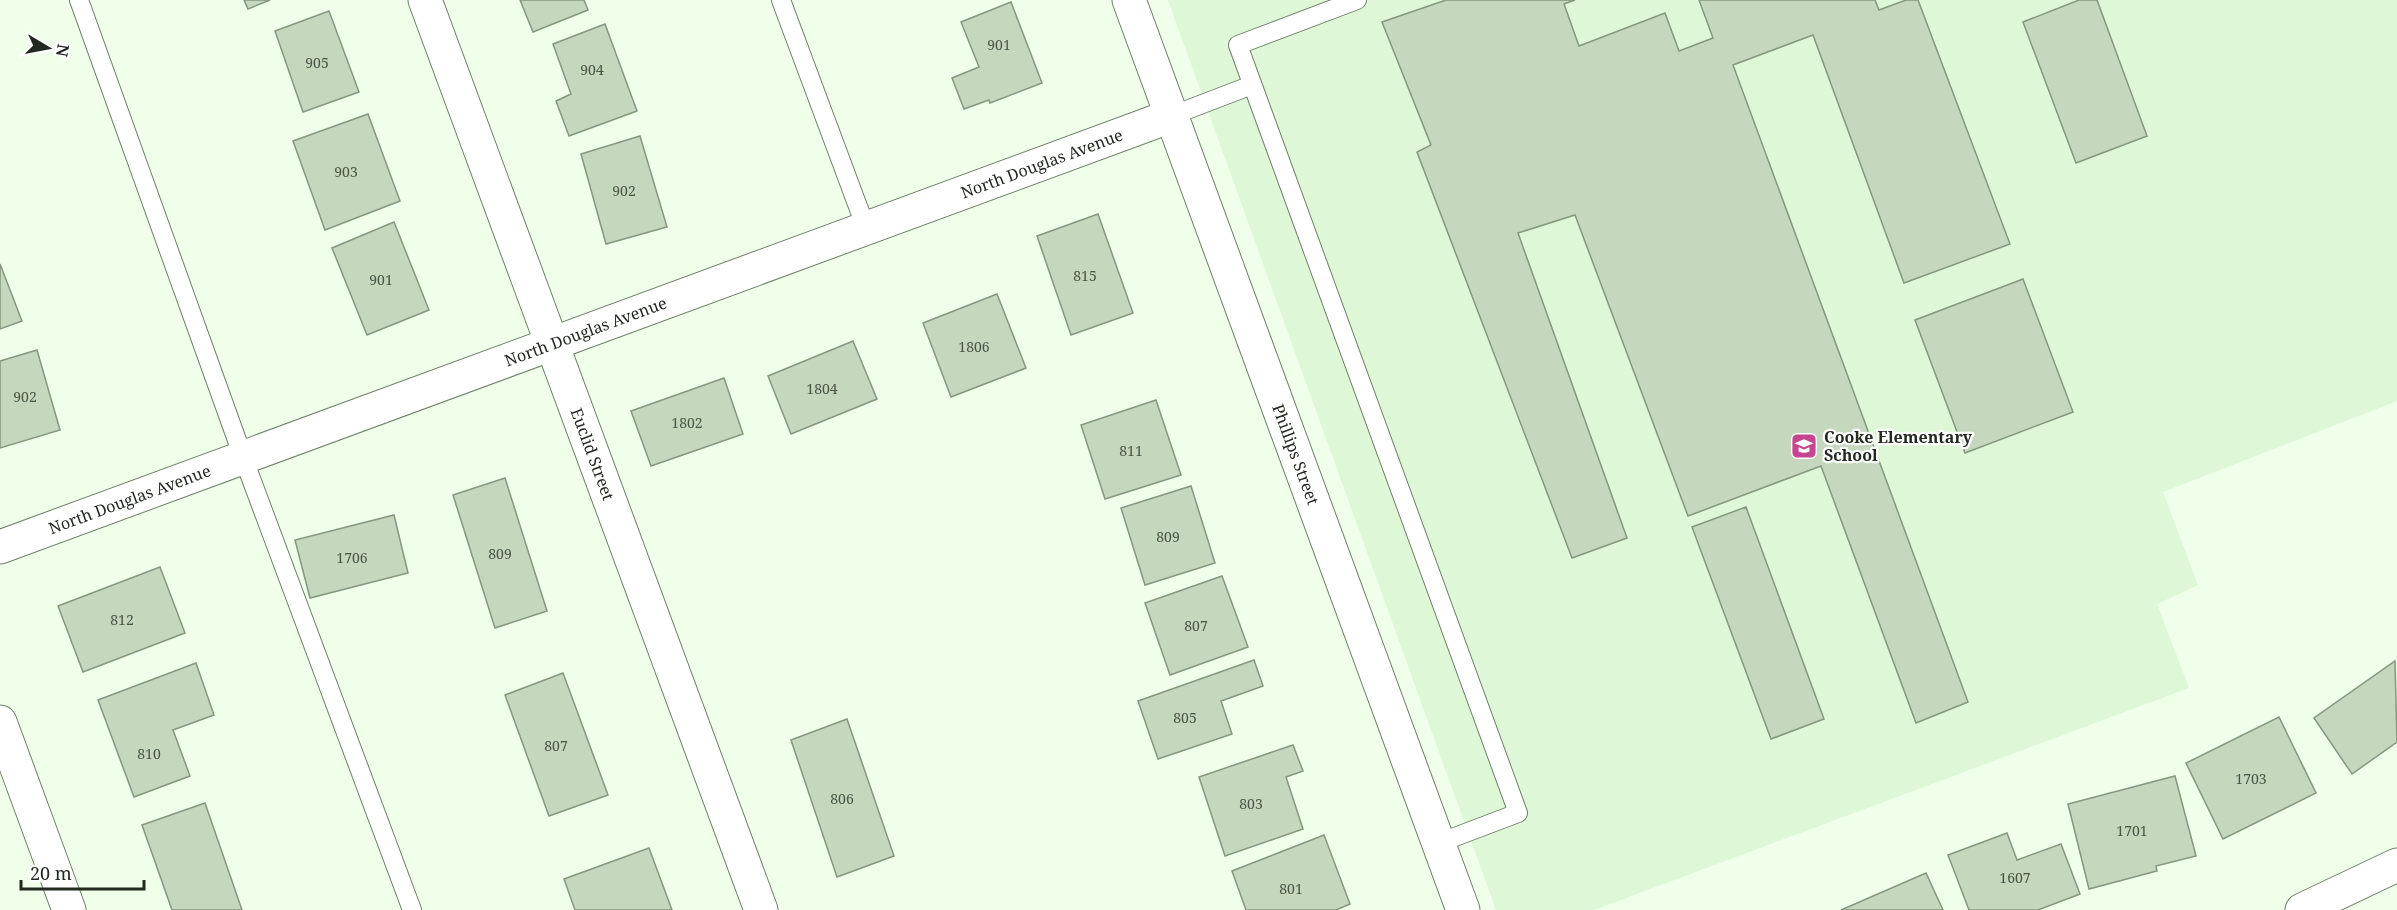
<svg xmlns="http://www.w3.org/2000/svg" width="2397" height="910" font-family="'Noto Serif',serif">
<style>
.built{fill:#def7d6}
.building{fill:#c5d8be;stroke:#85977e;stroke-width:1.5}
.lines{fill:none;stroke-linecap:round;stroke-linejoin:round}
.lane-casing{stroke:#6f8169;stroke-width:20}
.street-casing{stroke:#6f8169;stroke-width:35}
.lane{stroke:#fff;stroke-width:18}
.street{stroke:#fff;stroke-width:33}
.labels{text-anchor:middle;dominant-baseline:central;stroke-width:4.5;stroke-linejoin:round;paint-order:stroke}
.number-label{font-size:14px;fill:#4b5547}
.street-label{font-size:16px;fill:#22291f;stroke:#fff}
.poi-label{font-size:16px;font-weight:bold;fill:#22291f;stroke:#fff;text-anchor:start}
</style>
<rect width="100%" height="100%" fill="#efffe9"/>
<path class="built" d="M1168 0H2397V401L2163 492 2198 585 2157 604 2189 688 1594 910H1496Z"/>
<g class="building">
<path d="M244 0H270L248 9Z"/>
<path d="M520 0H584L588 10 533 32Z"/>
<path d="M1446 0H1575L1564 4 1579 46 1665 13 1679 51 1713 38 1699 0H1875L1879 10 1906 0H1918L2010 244 1904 283 1813 35 1733 65 1968 702 1916 723 1821 466 1688 516 1575 215 1518 233 1627 538 1572 558 1417 152 1431 145 1382 22Z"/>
<path d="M2079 0H2097L2147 136 2076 163 2023 22Z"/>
<path d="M1011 2 1042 83 990 103 989 100 964 109 952 78 979 67 961 22Z"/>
<path d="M329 11 359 92 303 112 275 31Z"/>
<path d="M605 24 637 111 569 136 556 101 571 94 553 44Z"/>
<path d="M368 114 400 201 325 230 293 141Z"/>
<path d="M640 136 667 227 606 244 581 154Z"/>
<path d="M1098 214 1133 313 1071 335 1037 236Z"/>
<path d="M394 222 429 310 367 335 332 248Z"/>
<path d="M0 264 22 321 0 329Z"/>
<path d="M2023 279 2073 412 1965 453 1915 320Z"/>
<path d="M997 294 1026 368 951 397 923 323Z"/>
<path d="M853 341 877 399 791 434 768 376Z"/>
<path d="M37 350 60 430 0 448V361Z"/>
<path d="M724 378 743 434 651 466 631 411Z"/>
<path d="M1156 400 1181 475 1105 499 1081 425Z"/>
<path d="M505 478 547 611 495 628 453 495Z"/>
<path d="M1191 486 1215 563 1145 585 1121 508Z"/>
<path d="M1746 507 1824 719 1771 739 1692 527Z"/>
<path d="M394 515 408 573 310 598 295 540Z"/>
<path d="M160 567 185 633 83 672 58 606Z"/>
<path d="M1222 576 1248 647 1170 675 1145 603Z"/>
<path d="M1254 660 1263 686 1221 701 1232 734 1158 759 1138 701Z"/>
<path d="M2395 661 2397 742 2352 774 2314 718Z"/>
<path d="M196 663 214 715 173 730 190 776 134 797 98 700Z"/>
<path d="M563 673 608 795 549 816 505 695Z"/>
<path d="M2279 717 2316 793 2223 839 2186 763Z"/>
<path d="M847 719 894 856 837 877 791 740Z"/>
<path d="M1293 745 1303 771 1286 777 1303 829 1225 856 1199 777Z"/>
<path d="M2175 776 2196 856 2156 866 2157 871 2089 889 2068 804Z"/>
<path d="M205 803 242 910H172L142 825Z"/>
<path d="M2007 833 2017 860 2061 844 2080 894 2038 910H1969L1948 855Z"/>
<path d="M1324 835 1350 904 1336 910H1246L1232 871Z"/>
<path d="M649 848 672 910H575L564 879Z"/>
<path d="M1926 873 1943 910H1841Z"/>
</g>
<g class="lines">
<defs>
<g id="lane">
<path d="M79 0 243 457 412 910"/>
<path d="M781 0 866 228"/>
<path d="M1357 0 1238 45 1518 813 1439 843"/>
<path d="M1171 116 1252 85"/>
</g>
<g id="street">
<path id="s1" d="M425 0 761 910"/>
<path id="s2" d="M1129 0 1463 910"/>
<path id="s3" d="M0 547 1171 116"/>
<path d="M0 722 69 910"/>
<path d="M2302 910 2397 865"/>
</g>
</defs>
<use href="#lane" class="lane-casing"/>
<use href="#street" class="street-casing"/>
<use href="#lane" class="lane"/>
<use href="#street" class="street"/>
</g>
<defs>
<symbol id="school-square" viewBox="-11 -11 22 22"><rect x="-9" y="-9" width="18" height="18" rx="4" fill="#c54590" stroke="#fff"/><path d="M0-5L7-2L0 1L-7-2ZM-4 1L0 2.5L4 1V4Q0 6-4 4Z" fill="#fff"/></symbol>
</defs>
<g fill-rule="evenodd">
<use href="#school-square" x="1789" y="431" width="30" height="30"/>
</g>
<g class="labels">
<g class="number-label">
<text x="999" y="44">901</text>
<text x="317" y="62">905</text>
<text x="592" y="69">904</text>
<text x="346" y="171">903</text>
<text x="624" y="190">902</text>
<text x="1085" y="275">815</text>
<text x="381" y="279">901</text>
<text x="974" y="346">1806</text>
<text x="822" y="388">1804</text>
<text x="25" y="396">902</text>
<text x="687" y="422">1802</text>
<text x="1131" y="450">811</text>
<text x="1168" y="536">809</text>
<text x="500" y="553">809</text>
<text x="352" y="557">1706</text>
<text x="122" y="619">812</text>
<text x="1196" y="625">807</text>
<text x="1185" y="717">805</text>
<text x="556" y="745">807</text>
<text x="149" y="753">810</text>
<text x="2251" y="778">1703</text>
<text x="842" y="798">806</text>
<text x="1251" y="803">803</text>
<text x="2132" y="830">1701</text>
<text x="2015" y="877">1607</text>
<text x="1291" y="888">801</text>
</g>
<g class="street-label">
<text stroke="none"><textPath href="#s3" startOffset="1110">North Douglas Avenue</textPath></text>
<text stroke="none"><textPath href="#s3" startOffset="624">North Douglas Avenue</textPath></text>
<text stroke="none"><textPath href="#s1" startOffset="484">Euclid Street</textPath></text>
<text stroke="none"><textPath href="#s2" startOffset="484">Phillips Street</textPath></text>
<text stroke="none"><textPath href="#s3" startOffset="138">North Douglas Avenue</textPath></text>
</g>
<g class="poi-label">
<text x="1824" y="437">Cooke Elementary<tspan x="1824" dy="18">School</tspan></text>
</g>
</g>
<g transform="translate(48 48) rotate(100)" stroke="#ffffff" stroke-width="4.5" paint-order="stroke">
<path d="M0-4.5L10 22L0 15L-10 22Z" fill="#22291f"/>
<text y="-9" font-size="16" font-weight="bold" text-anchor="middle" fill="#22291f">N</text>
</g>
<path d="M21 880v9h123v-9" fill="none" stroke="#22291f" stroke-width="3"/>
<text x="30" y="880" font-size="18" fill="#22291f" stroke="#ffffff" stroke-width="4.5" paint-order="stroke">20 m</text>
</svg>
